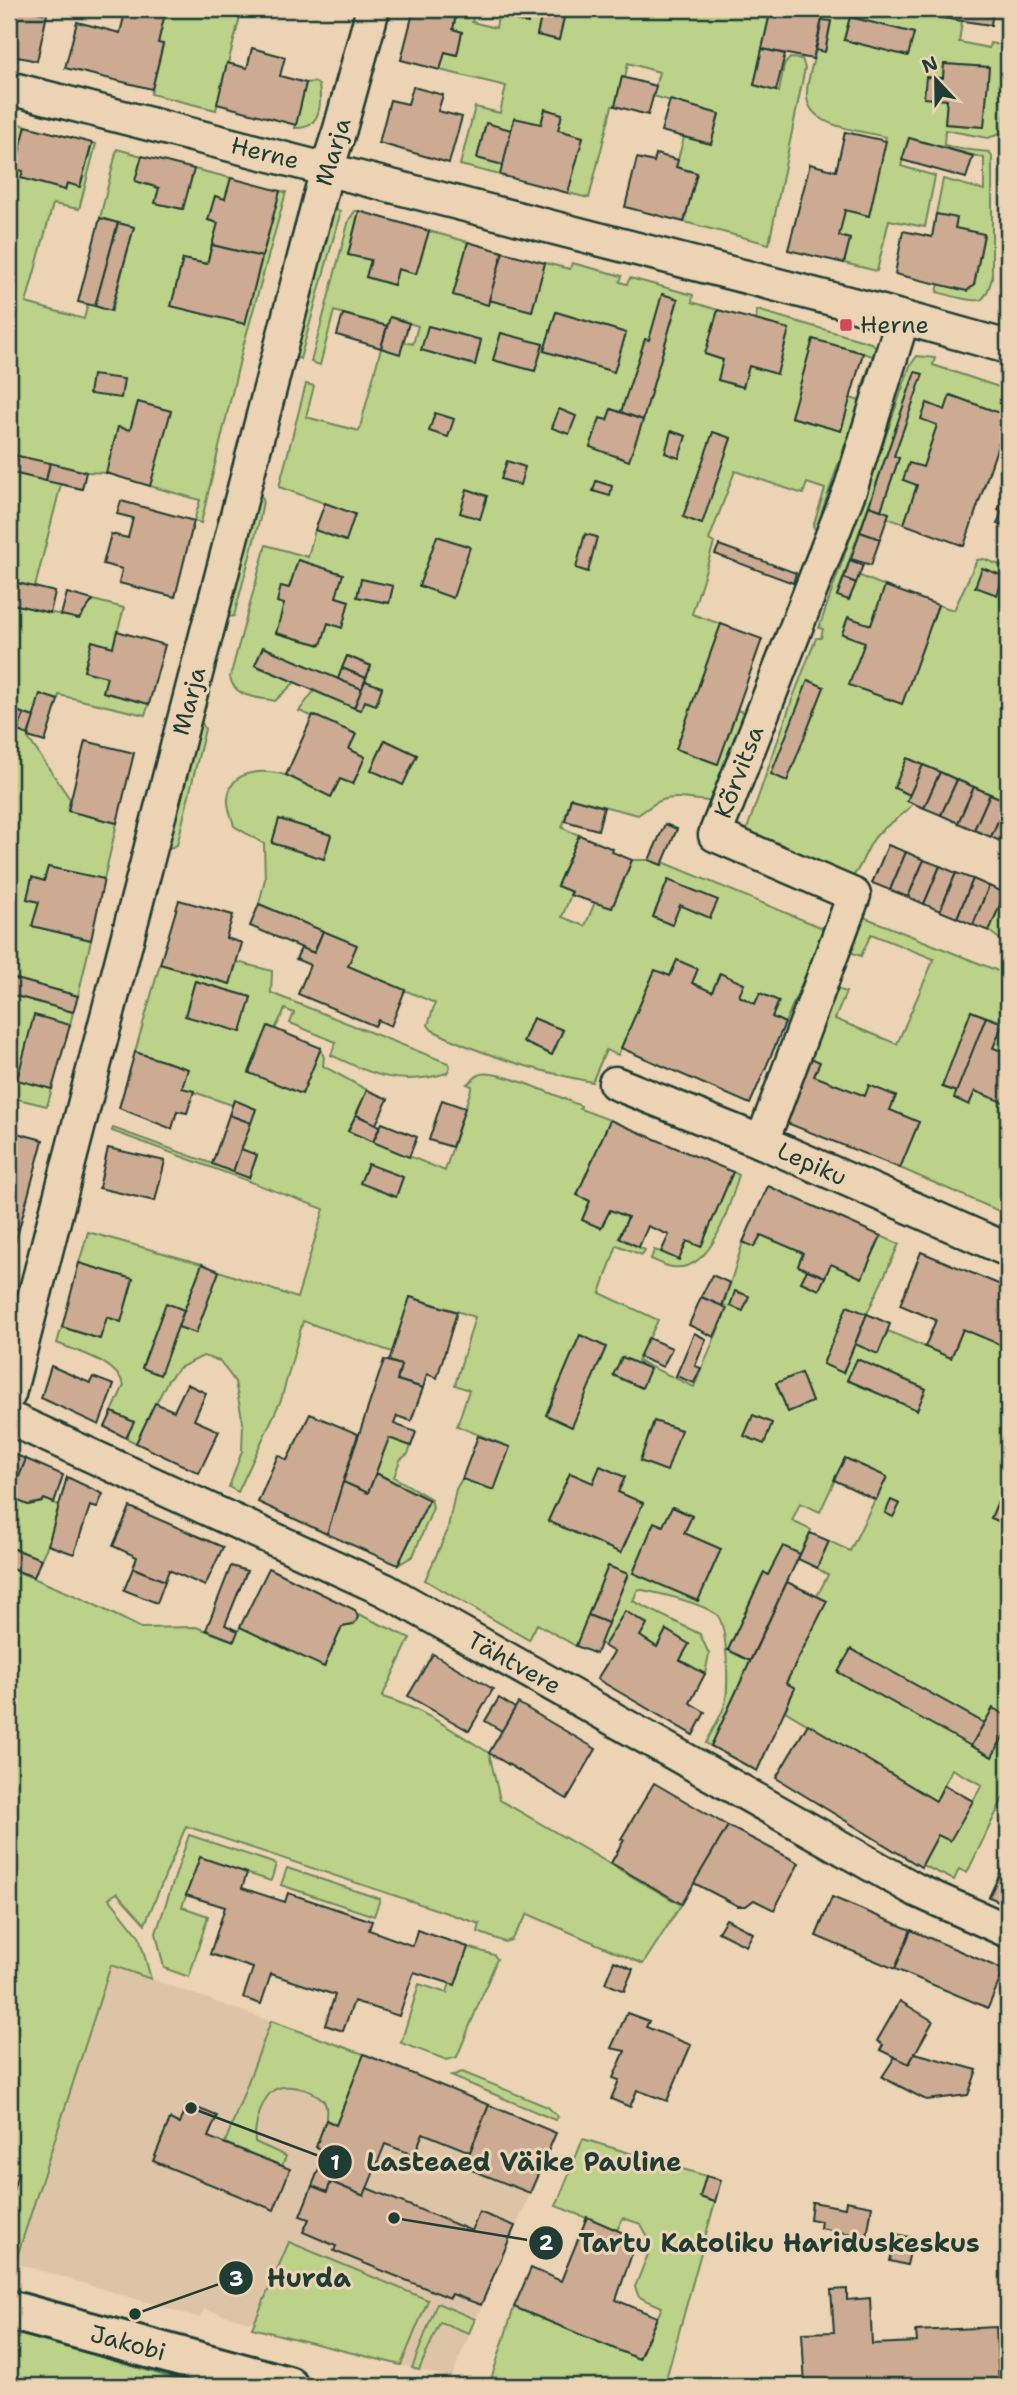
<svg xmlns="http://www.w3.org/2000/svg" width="1017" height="2395" font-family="'Shantell Sans',sans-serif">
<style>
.built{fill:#dec4a7}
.green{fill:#bcd289;stroke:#6e885e;stroke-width:2;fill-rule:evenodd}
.building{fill:#cdaa92;stroke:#1f3d34;stroke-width:2}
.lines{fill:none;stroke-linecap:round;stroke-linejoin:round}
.street-casing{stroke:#1f3d34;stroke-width:37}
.secondary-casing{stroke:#1f3d34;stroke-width:44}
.street{stroke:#ebd3b3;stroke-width:32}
.secondary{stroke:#ebd3b3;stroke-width:38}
.poi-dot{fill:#d1495b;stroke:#ebd3b3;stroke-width:2.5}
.labels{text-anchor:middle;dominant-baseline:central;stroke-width:6;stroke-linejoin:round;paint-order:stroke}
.street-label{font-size:24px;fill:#1f3d34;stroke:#ebd3b3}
.poi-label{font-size:24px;fill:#1f3d34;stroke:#ebd3b3;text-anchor:start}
.leader{fill:none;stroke:#1f3d34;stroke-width:2.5}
.callout-dot{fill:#1f3d34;stroke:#ebd3b3;stroke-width:2.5}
.mark-label{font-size:21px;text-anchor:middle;font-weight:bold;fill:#fff}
.callout-label{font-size:26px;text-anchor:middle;font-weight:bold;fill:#1f3d34;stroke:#ebd3b3;stroke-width:6;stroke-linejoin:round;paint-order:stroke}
</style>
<rect width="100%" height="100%" fill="#ebd3b3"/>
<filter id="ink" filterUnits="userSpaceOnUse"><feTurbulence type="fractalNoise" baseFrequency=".0143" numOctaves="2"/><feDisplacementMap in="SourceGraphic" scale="14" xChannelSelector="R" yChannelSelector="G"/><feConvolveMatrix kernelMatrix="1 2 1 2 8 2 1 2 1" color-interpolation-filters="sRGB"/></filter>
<g filter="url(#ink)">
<path class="built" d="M111 1965 364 2054 556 2133 451 2378 252 2328 253 2323 204 2309 200 2318 15 2263Z"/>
<g class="green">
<path d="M166 9H242L216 110 151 94 163 45 158 43Z"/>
<path d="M451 9H475L472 22 496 28 498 16 527 23 531 9H543L537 35 558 40 566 9H771L754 85 779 92 784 65 790 58 802 59 805 68 769 244 684 222 697 173 676 167 684 137 711 144 719 114 653 96 659 72 628 63 625 78H622L615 106H612L589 198 568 193 583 137 558 130 562 114 545 109 541 124 511 130 486 124 477 158 503 165 500 175 460 165 475 107 500 113 506 86 440 70 445 52 457 55 462 32 453 29 457 11Z"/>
<path d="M822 9H927L930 16 962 21 959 42 989 48 990 43 1000 45 1008 53V81L1003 133 988 138 945 130 944 145 961 149 989 152 992 157V278C990 285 988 294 982 299 975 304 946 294 937 292L939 284 967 291 974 285 984 235 955 228 956 218 936 214 943 179 984 190V158L909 138 901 166 935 176 925 227 889 220 877 271 844 263 850 239 839 236 845 210 869 216 886 137C861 130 805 128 807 93 807 79 813 64 816 50L825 52 831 22 822 20 824 10ZM850 17 914 33 908 55 844 39ZM944 64 989 67 984 127 945 124 947 100 943 78Z"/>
<path d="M314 82 319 85C322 105 320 129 295 128L306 83Z"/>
<path d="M9 121 26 126 15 168 23 171 21 178 65 190 67 183 80 186 92 143 96 144 79 209 53 204 26 303 84 319 88 304 112 311 134 227 100 218 117 149 142 156 135 181 159 188 156 203 182 209 194 169 231 178 225 199 215 196 208 220 218 223 207 264 183 259 172 306 245 323 280 191 286 192 243 347 201 523 194 521 200 500 150 486 170 412 138 402 130 430 118 428 106 473 86 472 9 454Z"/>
<path d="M337 210 340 211 339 218 300 359 296 357 333 213Z"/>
<path d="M355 211H359L348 254 371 260 366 277 393 285 398 269 416 273 429 231 468 242 453 295 489 300 532 311 545 263 570 269 572 263 622 276 620 282 627 284 630 278 693 295 692 302 718 310 705 354 723 360 718 380 743 387 749 366 777 374 789 330 756 320 757 310 871 343 877 347 878 354 866 389 862 387 873 356 813 340 791 417 841 431 850 398 860 401 816 529 813 527 825 489 807 483 803 494 735 471 709 540 714 543 692 614 721 624 676 749 717 764 737 710 748 713 719 801C701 803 679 794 662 800 654 803 645 810 638 815L571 798 562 828 579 835 557 886 572 892 562 917 585 926 595 902 612 908 632 860H649L661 865 663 862 825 929 785 1023 772 1017 778 1001 760 993 755 1004 739 996 720 974 712 992 692 983 677 960 670 976 655 970 618 1055 606 1050 592 1082C538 1071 482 1056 432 1030L428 1025 435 1003 348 966 356 945 259 904 265 879 264 844 234 826C232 817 227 807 228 799 230 769 262 769 285 775 300 779 316 790 331 797L340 779 353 784 365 757 349 749 356 734 299 711 314 691 360 710 365 701 376 705 382 688 365 681 371 665 347 656 338 679 263 647 255 666 295 682 275 701C257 697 234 698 230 677L266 545 308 557 315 530 345 541 355 514 279 487 306 384 314 386 306 417 359 431 381 348 400 353 404 342 413 344 418 326 390 317 387 326 334 311 320 365 311 362 349 220ZM663 294 678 300 643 420 629 460 607 420 611 409 621 412 645 340H649ZM556 312 626 333 614 372 544 351ZM428 326 481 340 475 365 422 350ZM501 333 543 345 535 371 493 360ZM713 433 731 439 701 524 683 517ZM298 560 342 574 336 597 349 601 342 627 328 623 320 645 276 633ZM361 579 393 586 389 603 358 597ZM385 740 417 755 403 785 371 770ZM279 819 331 835 324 859 272 843ZM668 880 717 900 710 918 680 905 671 925 653 917ZM533 1018 563 1030 552 1055 523 1042Z"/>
<path d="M917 356 935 358 933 365 1008 390V416L951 395 945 410 928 403 937 425 923 467 903 480 917 485 904 524 887 518 889 513 881 510 899 458 894 456 922 375 915 373 837 595 849 600 858 575 885 586 871 625 848 618 843 634 865 642 849 685 902 704 938 605 954 610 977 560 984 559 1008 568V796L1007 801 908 758 895 788 910 795 907 801 913 803C909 813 885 825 876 836 866 848 863 864 854 875L846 876 748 833 747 829 792 700 816 638H821L823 629 819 628 910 366ZM808 681 824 687 787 780 772 774Z"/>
<path d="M9 472 61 484 35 587 9 581Z"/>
<path d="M260 493 263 500 260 518 234 616 227 617Z"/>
<path d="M93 600 124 608 113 647 92 641 84 670 107 677 103 692 149 704 145 715 59 695 58 700 40 695 34 717 9 708V603L79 619Z"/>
<path d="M201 721 205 729 177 845 167 849Z"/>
<path d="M9 728 28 735V738L70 799 68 811 117 823 104 879 48 867 44 881 32 878 27 899 39 902 33 926 91 940 78 996 9 977V867L16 838 9 836Z"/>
<path d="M1005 893H1008V939L1006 944 989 931Z"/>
<path d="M864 917 1008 975V1053L993 1048 1003 1022 971 1011 942 1087 957 1092 969 1104 975 1091 1008 1104 1005 1110 1008 1112V1215L900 1168 918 1122 890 1110 870 1086 865 1096 814 1076 808 1057 835 988 846 992 835 1019 897 1044 934 959 871 934 861 956 850 952Z"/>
<path d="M237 962 272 971 271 993 448 1063 450 1067 447 1073C399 1087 374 1075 331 1055L336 1042 290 1023 294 1013 285 1009 275 1029 268 1026 249 1072 302 1094 321 1048 324 1058 323 1066 367 1090 348 1131 445 1171 472 1086 467 1084C471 1081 476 1076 481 1074 498 1069 562 1098 581 1106L580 1109 610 1120 577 1195 590 1201 582 1220 601 1228 610 1210 628 1217 619 1238 645 1250 642 1255 617 1245 600 1293 658 1320 638 1361 694 1387 727 1309 723 1307 743 1242 754 1247 761 1235 803 1253 798 1266 807 1270 801 1282 819 1289 831 1264 862 1278 881 1236 899 1244 867 1314 848 1307 823 1364 843 1372 855 1344 878 1353 888 1331 951 1358 963 1329 1001 1344 1008 1328V1497L1001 1494 991 1518 1008 1525V1717L993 1709 984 1723 851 1649 839 1672 992 1757 1008 1728V1788L967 1873 959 1869 954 1880 922 1865 938 1835 973 1801 982 1785 952 1769 936 1801 785 1711 795 1688 786 1683 827 1601 817 1596 828 1575 817 1568 829 1541 850 1551 886 1477 845 1458 820 1512 800 1503 792 1521 811 1530 810 1533 800 1554 783 1547 768 1575 763 1573 728 1650 750 1661 711 1746 706 1743C712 1730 721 1717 725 1704 729 1689 728 1623 716 1614 697 1601 660 1594 638 1589L633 1601 700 1634 709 1654 705 1674 680 1660 689 1644 666 1630 657 1647 640 1636 647 1623 626 1612 604 1646 600 1643 628 1574 608 1566 576 1646 537 1624 529 1640 425 1580 447 1532 456 1489 462 1479 509 1447 457 1426 469 1390 455 1385 475 1317 411 1297 392 1352 303 1321 281 1400 238 1492 229 1487 242 1451 243 1423 235 1382 220 1361 203 1356 179 1368 168 1380 136 1443 126 1438 134 1422 112 1412 124 1385C114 1360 80 1353 57 1343L62 1327 99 1339 107 1317 121 1322 133 1280 79 1263 88 1232 202 1264 184 1310 166 1303 142 1367 160 1374 178 1327 196 1333 219 1271 297 1298 324 1209 112 1131 113 1128 249 1177 257 1156 241 1149 256 1109 234 1100 232 1105 182 1088 187 1069 135 1052 160 964 230 984ZM195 981 251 997 241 1032 185 1015ZM368 1164 403 1177 396 1197 361 1183ZM580 1335 606 1347 571 1427 546 1415ZM622 1357 650 1369 641 1387 614 1376ZM857 1360 925 1388 917 1410 848 1381ZM801 1373 812 1402 788 1412 776 1383ZM654 1421 680 1430 664 1470 640 1461ZM600 1467 625 1477 618 1492 643 1503 621 1553 548 1521 570 1473 593 1483ZM673 1507 692 1516 684 1533 721 1549 698 1601 633 1573 654 1523 663 1526Z"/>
<path d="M9 994 73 1012 70 1025 17 1079 52 1089 47 1106 9 1097Z"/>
<path d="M733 1172 739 1175C729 1204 714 1273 672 1267 665 1266 657 1261 651 1259L654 1250 661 1252 687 1241 701 1246Z"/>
<path d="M389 1438 411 1446 408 1454 400 1460 394 1477 431 1499 433 1508 413 1556 398 1565 429 1501 376 1473Z"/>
<path d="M11 1498 28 1505 42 1502 44 1499 59 1505 48 1545 41 1559 9 1547V1502Z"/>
<path d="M9 1568 83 1599 141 1628 196 1627 233 1641 240 1627 324 1666 342 1627 353 1625 356 1613 410 1638 382 1697C420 1707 456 1732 489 1753L500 1800 681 1905 643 1964 528 1914 511 1940 505 1942 478 1932 480 1924 186 1826 145 1924 117 1893 109 1898 139 1936 151 1979 111 1965 15 2263 14 2267 9 2266V2203L18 2174 9 2171Z"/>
<path d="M189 1835 276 1864 271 1881 200 1858 182 1907 208 1916 189 1977 164 1968 156 1933Z"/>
<path d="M287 1868 380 1899 374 1916 281 1885Z"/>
<path d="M468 1947 494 1955 497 1959 457 2057 447 2060 401 2043 419 1984 447 1993 450 1983 455 1985Z"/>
<path d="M271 2021 364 2054 336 2125 326 2120C326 2113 328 2104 322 2099 312 2089 286 2083 274 2090 261 2098 254 2128 255 2142L286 2156 282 2166 225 2143Z"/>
<path d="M462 2072 548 2107 558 2117 555 2120 451 2076Z"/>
<path d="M583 2139 706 2176 700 2197 715 2202 664 2386H489L514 2307 639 2359 662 2307 639 2297 635 2287 652 2244 641 2224 623 2218 617 2230 556 2206Z"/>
<path d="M289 2242 428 2300 401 2365 252 2328Z"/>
<path d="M437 2303 475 2319 469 2333 440 2322 419 2370 412 2368Z"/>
<path d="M9 2330 159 2374 183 2382 182 2386H9Z"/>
</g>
<g class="building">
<path d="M9 9H31V11L47 14 37 61 9 55Z"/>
<path d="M126 9H166L158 43 163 44 152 89 65 68 77 22 120 33Z"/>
<path d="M414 9 457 10 453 29 462 32 457 55 445 52 440 70 401 60Z"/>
<path d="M500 9H531L528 23 498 16Z"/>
<path d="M543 9H566L559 40 537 35Z"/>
<path d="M771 9 824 10 813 59 762 49Z"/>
<path d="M942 9H993L991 25 942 18Z"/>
<path d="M850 17 914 33 908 56 844 40Z"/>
<path d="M822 20 831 21 825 52 816 50Z"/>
<path d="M252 48 285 57 280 76 306 83 296 125 217 104 227 63 247 68Z"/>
<path d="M762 49 785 54 776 91 754 85Z"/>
<path d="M944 64 989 67 984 127 945 124 947 100 924 98 926 77 943 78Z"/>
<path d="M622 77 656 86 648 115 615 106Z"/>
<path d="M413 87 443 95 438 111 462 117 449 163 379 143 390 100 408 104Z"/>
<path d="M670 100 719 114 711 144 661 131Z"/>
<path d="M545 109 562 114 558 130 583 137 568 193 500 175 514 118 541 124Z"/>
<path d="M486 123 511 130 503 165 477 158Z"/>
<path d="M26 126 92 143 80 187 67 183 65 190 21 178 23 171 15 169Z"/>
<path d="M845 132 886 141 869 216 845 210 839 236 850 239 844 263 788 250 810 164 836 171Z"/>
<path d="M909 138 973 156 966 178 902 160Z"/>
<path d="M656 154 678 160 676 167 697 173 684 222 625 207 637 158 654 162Z"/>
<path d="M142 156 194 169 183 209 155 203 159 188 135 181Z"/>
<path d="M231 178 280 191 262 257 212 245 218 223 208 220 215 196 225 199Z"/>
<path d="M359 211 429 231 416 274 398 269 394 285 366 277 371 260 348 255Z"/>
<path d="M936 214 957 218 955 228 984 234 974 285 967 291 895 274 903 231 932 237Z"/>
<path d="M100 218 118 223 95 306 78 302Z"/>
<path d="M118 223 134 227 111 311 95 306Z"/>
<path d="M468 242 503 252 488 305 453 295Z"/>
<path d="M212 245 262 257 245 324 171 306 183 259 207 264Z"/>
<path d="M503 252 545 263 532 311 489 300Z"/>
<path d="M662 294 678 299 643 420 621 412 645 339 649 340Z"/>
<path d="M718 310 789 329 777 374 749 366 743 387 718 380 723 360 705 354Z"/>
<path d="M556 312 626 333 614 372 544 351Z"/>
<path d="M343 314 387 326 381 348 337 335Z"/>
<path d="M390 317 409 323 400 354 381 348Z"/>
<path d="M428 326 481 340 475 365 421 350Z"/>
<path d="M501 333 543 344 535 371 493 360Z"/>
<path d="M813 339 863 353 841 431 791 417Z"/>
<path d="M915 372 923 374 894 456 899 458 881 510 869 506Z"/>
<path d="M92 375 124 379 121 398 89 394Z"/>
<path d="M950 395 1008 416 964 546 904 524 917 485 903 480 909 463 923 467 937 425 921 419 927 403 945 410Z"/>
<path d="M138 402 171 411 150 486 106 473 118 427 130 430Z"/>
<path d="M559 409 576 416 569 434 552 428Z"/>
<path d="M611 409 643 420 629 461 590 447 600 418 607 420Z"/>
<path d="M435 413 454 419 448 437 429 431Z"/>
<path d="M671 431 686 436 679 458 665 453Z"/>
<path d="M713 432 731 438 702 524 683 517Z"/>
<path d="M9 454 50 463 46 481 9 472Z"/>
<path d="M507 461 525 467 520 485 501 479Z"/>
<path d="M50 463 86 472 82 489 46 481Z"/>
<path d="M596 481 612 486 610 496 593 491Z"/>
<path d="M1007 487H1008V528L997 524 1002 511 998 510Z"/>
<path d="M467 489 487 496 480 519 460 513Z"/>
<path d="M121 501 194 521 175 597 119 583 122 569 103 564 111 534 128 538 133 518 117 514Z"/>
<path d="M325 503 355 514 346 541 315 530Z"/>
<path d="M869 506 889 513 880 539 860 532Z"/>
<path d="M860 532 880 539 871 565 851 559Z"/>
<path d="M585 534 597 537 588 572 576 568Z"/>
<path d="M437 536 470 547 453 598 419 586Z"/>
<path d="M719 545 796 573 793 583 715 554Z"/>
<path d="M298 560 343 574 336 597 349 601 342 628 328 623 321 645 276 633 284 604 277 602 281 586 289 588Z"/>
<path d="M850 560 863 565 856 583 844 578Z"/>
<path d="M982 568 1004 576 997 595 975 587Z"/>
<path d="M844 578 856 583 849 600 837 596Z"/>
<path d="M361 579 393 586 389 603 357 597Z"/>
<path d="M9 581 55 592 50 613 9 603Z"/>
<path d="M885 586 938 605 902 704 849 685 865 642 842 634 848 617 871 625Z"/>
<path d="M67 593 93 600 79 619 61 615Z"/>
<path d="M721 624 762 639 718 764 676 749Z"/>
<path d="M117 631 165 645 149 704 103 692 107 677 84 671 92 641 113 647Z"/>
<path d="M263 647 362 689 354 708 255 665Z"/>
<path d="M347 656 371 666 366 678 342 668Z"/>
<path d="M342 668 366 678 362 689 338 679Z"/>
<path d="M808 680 824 687 787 781 771 774Z"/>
<path d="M365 681 382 687 376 705 365 701 361 710 354 708Z"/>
<path d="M40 694 58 700 45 742 28 737Z"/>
<path d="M9 708 24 714 18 731 9 728Z"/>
<path d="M24 714 34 717 28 735 18 731Z"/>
<path d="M313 715 356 734 349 749 365 757 353 784 340 779 331 797 286 775Z"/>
<path d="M385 740 417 755 403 785 371 770Z"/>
<path d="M85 741 134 753 117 823 68 811Z"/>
<path d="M907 758 923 765 910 795 894 788Z"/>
<path d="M923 765 940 772 924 808 907 801Z"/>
<path d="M940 772 957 780 941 815 924 808Z"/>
<path d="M957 780 974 787 958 823 941 815Z"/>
<path d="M974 787 990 794 974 830 958 823Z"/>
<path d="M990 794 1007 801 991 837 974 830Z"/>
<path d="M571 798 604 807 598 830 565 821Z"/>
<path d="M1007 801 1008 840 1007 844 991 837Z"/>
<path d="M279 819 331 835 324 859 272 843Z"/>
<path d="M665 824 677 829 662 865 649 860Z"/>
<path d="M579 835 613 849 612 852 632 860 612 908 570 895 572 892 557 886Z"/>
<path d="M888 845 906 852 890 890 872 883Z"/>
<path d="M906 852 924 860 908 897 890 890Z"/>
<path d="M924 860 940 866 924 904 908 897Z"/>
<path d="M940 866 956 873 940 911 924 904Z"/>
<path d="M48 867 104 879 91 940 32 926 39 902 27 899 32 877 44 881Z"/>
<path d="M956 873 973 879 957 918 940 911Z"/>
<path d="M973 879 989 886 973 925 957 918Z"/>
<path d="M668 880 718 900 710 918 680 905 672 925 653 917Z"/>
<path d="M989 886 1005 893 989 931 973 925Z"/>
<path d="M179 900 233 915 226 938 242 943 230 984 160 964Z"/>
<path d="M259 904 323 931 314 953 250 926Z"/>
<path d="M323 931 357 945 348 966 405 990 391 1026 378 1020 375 1026 298 994 310 965 296 959 301 948 314 953Z"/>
<path d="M677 960 698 969 692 983 712 992 720 973 744 984 739 996 755 1004 760 993 779 1001 772 1017 785 1023 750 1104 621 1048 655 970 670 976Z"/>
<path d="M9 977 78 996 73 1012 9 994Z"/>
<path d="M195 981 251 997 241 1032 185 1016Z"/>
<path d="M971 1011 986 1017 957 1092 942 1087Z"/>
<path d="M34 1015 70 1025 52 1089 17 1080Z"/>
<path d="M986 1017 1003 1023 993 1048 1008 1053V1112L1005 1111 1008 1104 975 1091 969 1105 954 1098Z"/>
<path d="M533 1018 563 1030 552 1055 523 1042Z"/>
<path d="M268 1026 321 1048 302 1094 249 1073Z"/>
<path d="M135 1052 188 1069 182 1088 194 1091 187 1113 177 1111 172 1129 119 1108Z"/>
<path d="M808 1057 820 1062 814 1076 865 1096 869 1085 896 1096 890 1110 919 1122 900 1168 782 1121Z"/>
<path d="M367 1090 388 1099 376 1124 356 1115Z"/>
<path d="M234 1100 256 1109 251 1123 229 1115Z"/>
<path d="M442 1100 465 1108 452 1147 429 1140Z"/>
<path d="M229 1115 251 1123 233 1172 212 1164Z"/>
<path d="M356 1115 380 1126 373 1142 348 1131Z"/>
<path d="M610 1120 733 1172 701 1247 687 1241 679 1260 661 1252 669 1235 648 1226 639 1247 619 1238 628 1217 610 1210 601 1228 582 1220 590 1201 577 1195Z"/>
<path d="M382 1123 417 1137 409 1157 373 1142Z"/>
<path d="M9 1131 43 1140 19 1229 9 1227Z"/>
<path d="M108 1148 165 1161 155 1201 99 1188Z"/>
<path d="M241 1149 257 1155 249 1178 233 1172Z"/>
<path d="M368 1164 403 1177 396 1197 360 1183Z"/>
<path d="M768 1186 881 1236 862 1278 831 1264 825 1277 798 1266 803 1253 761 1235 754 1247 743 1242Z"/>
<path d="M9 1227 19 1229 12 1253 9 1252Z"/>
<path d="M921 1252 1008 1288V1328L1001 1345 963 1329 951 1358 925 1347 936 1320 900 1305Z"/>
<path d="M79 1263 133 1279 121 1322 107 1317 100 1339 62 1327Z"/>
<path d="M202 1264 219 1271 196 1333 178 1327Z"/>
<path d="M807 1270 825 1277 819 1290 801 1282Z"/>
<path d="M712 1275 730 1283 722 1306 701 1297Z"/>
<path d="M735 1291 749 1296 743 1311 730 1306Z"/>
<path d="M410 1297 457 1312 437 1378 427 1374 423 1388 397 1380 401 1365 389 1361Z"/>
<path d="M701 1297 727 1308 714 1337 689 1325Z"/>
<path d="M166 1303 184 1310 160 1375 142 1368Z"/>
<path d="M847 1306 867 1314 843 1373 823 1364Z"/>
<path d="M867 1314 890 1324 878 1354 855 1344Z"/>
<path d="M694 1333 706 1339 695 1366 701 1368 694 1383 676 1376Z"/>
<path d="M580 1335 606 1347 572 1427 546 1415Z"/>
<path d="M648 1338 672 1348 663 1367 639 1357Z"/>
<path d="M622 1357 650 1369 642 1388 613 1375Z"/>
<path d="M857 1359 926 1389 917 1410 847 1380Z"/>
<path d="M384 1360 401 1365 397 1380 423 1388 411 1421 397 1416 394 1424 416 1432 411 1446 389 1438 368 1493 343 1482Z"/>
<path d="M51 1366 90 1383 93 1377 114 1385 99 1425 41 1398Z"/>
<path d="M801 1373 812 1402 788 1412 776 1383Z"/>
<path d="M187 1384 206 1393 194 1420 219 1431 199 1473 136 1443 155 1403 174 1411Z"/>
<path d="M112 1412 134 1422 126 1438 105 1427Z"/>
<path d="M310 1414 358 1434 327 1534 258 1502 278 1455 287 1460Z"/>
<path d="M753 1415 772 1423 764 1444 744 1436Z"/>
<path d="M654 1421 681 1430 667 1471 640 1461Z"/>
<path d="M478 1436 510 1447 494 1490 462 1479Z"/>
<path d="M9 1452 26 1459 12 1494 9 1492Z"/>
<path d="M845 1458 887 1477 876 1500 834 1480Z"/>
<path d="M26 1459 63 1475 54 1503 44 1499 42 1502 28 1505 11 1498Z"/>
<path d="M600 1466 625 1477 618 1492 643 1503 621 1553 548 1521 570 1473 593 1483Z"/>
<path d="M376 1473 429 1500 398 1565 327 1534 343 1482 368 1493Z"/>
<path d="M67 1477 103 1494 97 1508 90 1506 74 1554 48 1545Z"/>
<path d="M1001 1494 1008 1497V1525L991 1518Z"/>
<path d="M891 1500 900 1504 893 1517 885 1513Z"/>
<path d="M130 1507 223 1547 205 1586 169 1570 165 1581 133 1568 137 1557 113 1546Z"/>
<path d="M672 1507 692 1516 684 1533 721 1549 698 1601 633 1573 654 1522 663 1526Z"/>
<path d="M810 1533 829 1541 817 1568 798 1559Z"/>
<path d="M783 1546 800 1554 750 1661 728 1650 764 1572 768 1575Z"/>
<path d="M9 1547 41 1559 34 1577 9 1568Z"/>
<path d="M231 1566 247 1571 225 1625 238 1631 234 1641 206 1630Z"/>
<path d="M608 1566 628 1574 608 1623 588 1615Z"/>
<path d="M133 1568 165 1581 157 1603 124 1590Z"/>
<path d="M269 1568 355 1610 358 1617 356 1621 353 1625 342 1627 324 1667 240 1627Z"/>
<path d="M787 1582 827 1601 786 1683 795 1688 757 1771 711 1746Z"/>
<path d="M625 1611 647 1624 640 1636 657 1647 666 1630 689 1644 680 1660 705 1674 690 1703 705 1712 693 1735 597 1679 614 1652 604 1646Z"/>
<path d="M588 1615 608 1623 596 1654 576 1646Z"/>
<path d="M851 1649 984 1723 971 1746 838 1672Z"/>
<path d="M433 1654 493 1689 469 1731 408 1696Z"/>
<path d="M499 1698 515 1708 502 1731 485 1721Z"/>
<path d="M518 1703 596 1749 567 1799 489 1753Z"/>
<path d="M993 1708 1008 1717V1728L992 1757 971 1746Z"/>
<path d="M808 1724 936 1801 944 1785 973 1801 950 1841 938 1835 921 1867 776 1778Z"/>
<path d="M654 1783 728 1826 682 1904 611 1863 624 1840 621 1839Z"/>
<path d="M728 1826 799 1863 774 1910 754 1900 746 1906H738L694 1883Z"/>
<path d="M1008 1856V1905L989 1897Z"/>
<path d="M200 1857 247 1873 242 1888 285 1902 288 1893 372 1921 369 1930 413 1946 417 1930 468 1947 455 1985 414 1972 399 2016 354 2001 343 2031 325 2025 335 1995 271 1974 261 2004 243 1998 253 1968 210 1954 225 1907 186 1895Z"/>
<path d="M832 1897 911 1930 895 1969 816 1936Z"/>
<path d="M726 1919 753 1933 746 1946 718 1932Z"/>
<path d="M911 1930 1004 1970 988 2008 895 1969Z"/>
<path d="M614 1961 633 1969 624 1991 605 1983Z"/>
<path d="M900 2001 933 2021 909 2064 880 2050 883 2045 877 2041Z"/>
<path d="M627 2013 649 2021 646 2027 691 2045 667 2101 637 2090 630 2107 611 2099 619 2080 613 2078 625 2051 611 2048Z"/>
<path d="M915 2053 977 2070 968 2095 926 2100 882 2077 895 2057 909 2064Z"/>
<path d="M364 2054 489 2105 470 2152 423 2133 414 2155 385 2144 364 2196 331 2182 327 2192 312 2186 326 2151 316 2147 326 2120 336 2125Z"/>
<path d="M187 2104 217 2116 208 2137 290 2169 274 2210 153 2161 170 2119 180 2124Z"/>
<path d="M489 2105 556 2133 530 2193 464 2167Z"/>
<path d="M9 2171 18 2174 9 2203Z"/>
<path d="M706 2176 721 2180 715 2202 700 2197Z"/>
<path d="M331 2182 364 2196 367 2188 472 2231 479 2212 515 2226 481 2305 452 2294 450 2298 334 2251 336 2246 303 2232 309 2219 300 2216 312 2186 327 2192Z"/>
<path d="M846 2201 872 2206 867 2237 820 2228 821 2221 810 2219 812 2202 845 2208Z"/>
<path d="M587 2217 637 2239 616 2300 657 2317 639 2359 514 2307 531 2268 561 2281Z"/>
<path d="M896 2234 913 2238 907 2265 890 2261Z"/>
<path d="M847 2289V2300L870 2298 872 2344 917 2342 916 2331 996 2327 999 2386H805L802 2333 834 2332 831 2290Z"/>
</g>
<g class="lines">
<defs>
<g id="street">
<path d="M9 88 875 310 1008 347"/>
<path d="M615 1083 762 1142 1008 1250"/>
<path d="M762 1142 854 895 715 835 851 487 903 318"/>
<path d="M9 1394 327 169 340 129 373 9"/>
<path d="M9 1418 385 1590 916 1890 1008 1931"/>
</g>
<path id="secondary" d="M9 2310 288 2386"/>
</defs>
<use href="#street" class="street-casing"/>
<use href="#secondary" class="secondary-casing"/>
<use href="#street" class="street"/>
<use href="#secondary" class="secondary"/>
</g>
</g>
<rect class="poi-dot" x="839" y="318" width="14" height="14" rx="3.5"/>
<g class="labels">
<g class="street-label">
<text transform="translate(333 152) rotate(-73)">Marja</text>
<text transform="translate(265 153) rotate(14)">Herne</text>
<text transform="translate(189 701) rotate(-75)">Marja</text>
<text transform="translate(739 772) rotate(-69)">Kõrvitsa</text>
<text transform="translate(812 1164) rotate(24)">Lepiku</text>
<text transform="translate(514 1663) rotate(29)">Tähtvere</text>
<text transform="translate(128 2343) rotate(15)">Jakobi</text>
</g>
<g class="poi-label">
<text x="860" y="325">Herne</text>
</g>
</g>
<path class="leader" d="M191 2108L335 2162M394 2218L546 2243M135 2314L236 2278"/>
<g class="callout-dot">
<circle cx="191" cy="2108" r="7"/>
<circle cx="394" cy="2218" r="7"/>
<circle cx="135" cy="2314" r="7"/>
<circle cx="335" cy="2162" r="18"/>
<circle cx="546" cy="2243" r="18"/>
<circle cx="236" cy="2278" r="18"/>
</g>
<g class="mark-label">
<text x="335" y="2170">1</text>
<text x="546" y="2250">2</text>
<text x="236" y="2286">3</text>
</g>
<g class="callout-label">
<text x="524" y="2171">Lasteaed Väike Pauline</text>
<text x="779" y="2252">Tartu Katoliku Hariduskeskus</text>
<text x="309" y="2287">Hurda</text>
</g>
<rect width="1017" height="2395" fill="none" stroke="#ebd3b3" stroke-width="35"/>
<rect x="18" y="18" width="982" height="2360" fill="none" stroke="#1f3d34" stroke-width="2.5" filter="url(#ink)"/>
<g transform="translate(936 80) rotate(338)" stroke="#ebd3b3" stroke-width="5" paint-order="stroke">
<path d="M0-5L12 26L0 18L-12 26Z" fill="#1f3d34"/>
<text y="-10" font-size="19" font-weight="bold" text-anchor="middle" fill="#1f3d34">N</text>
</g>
</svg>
